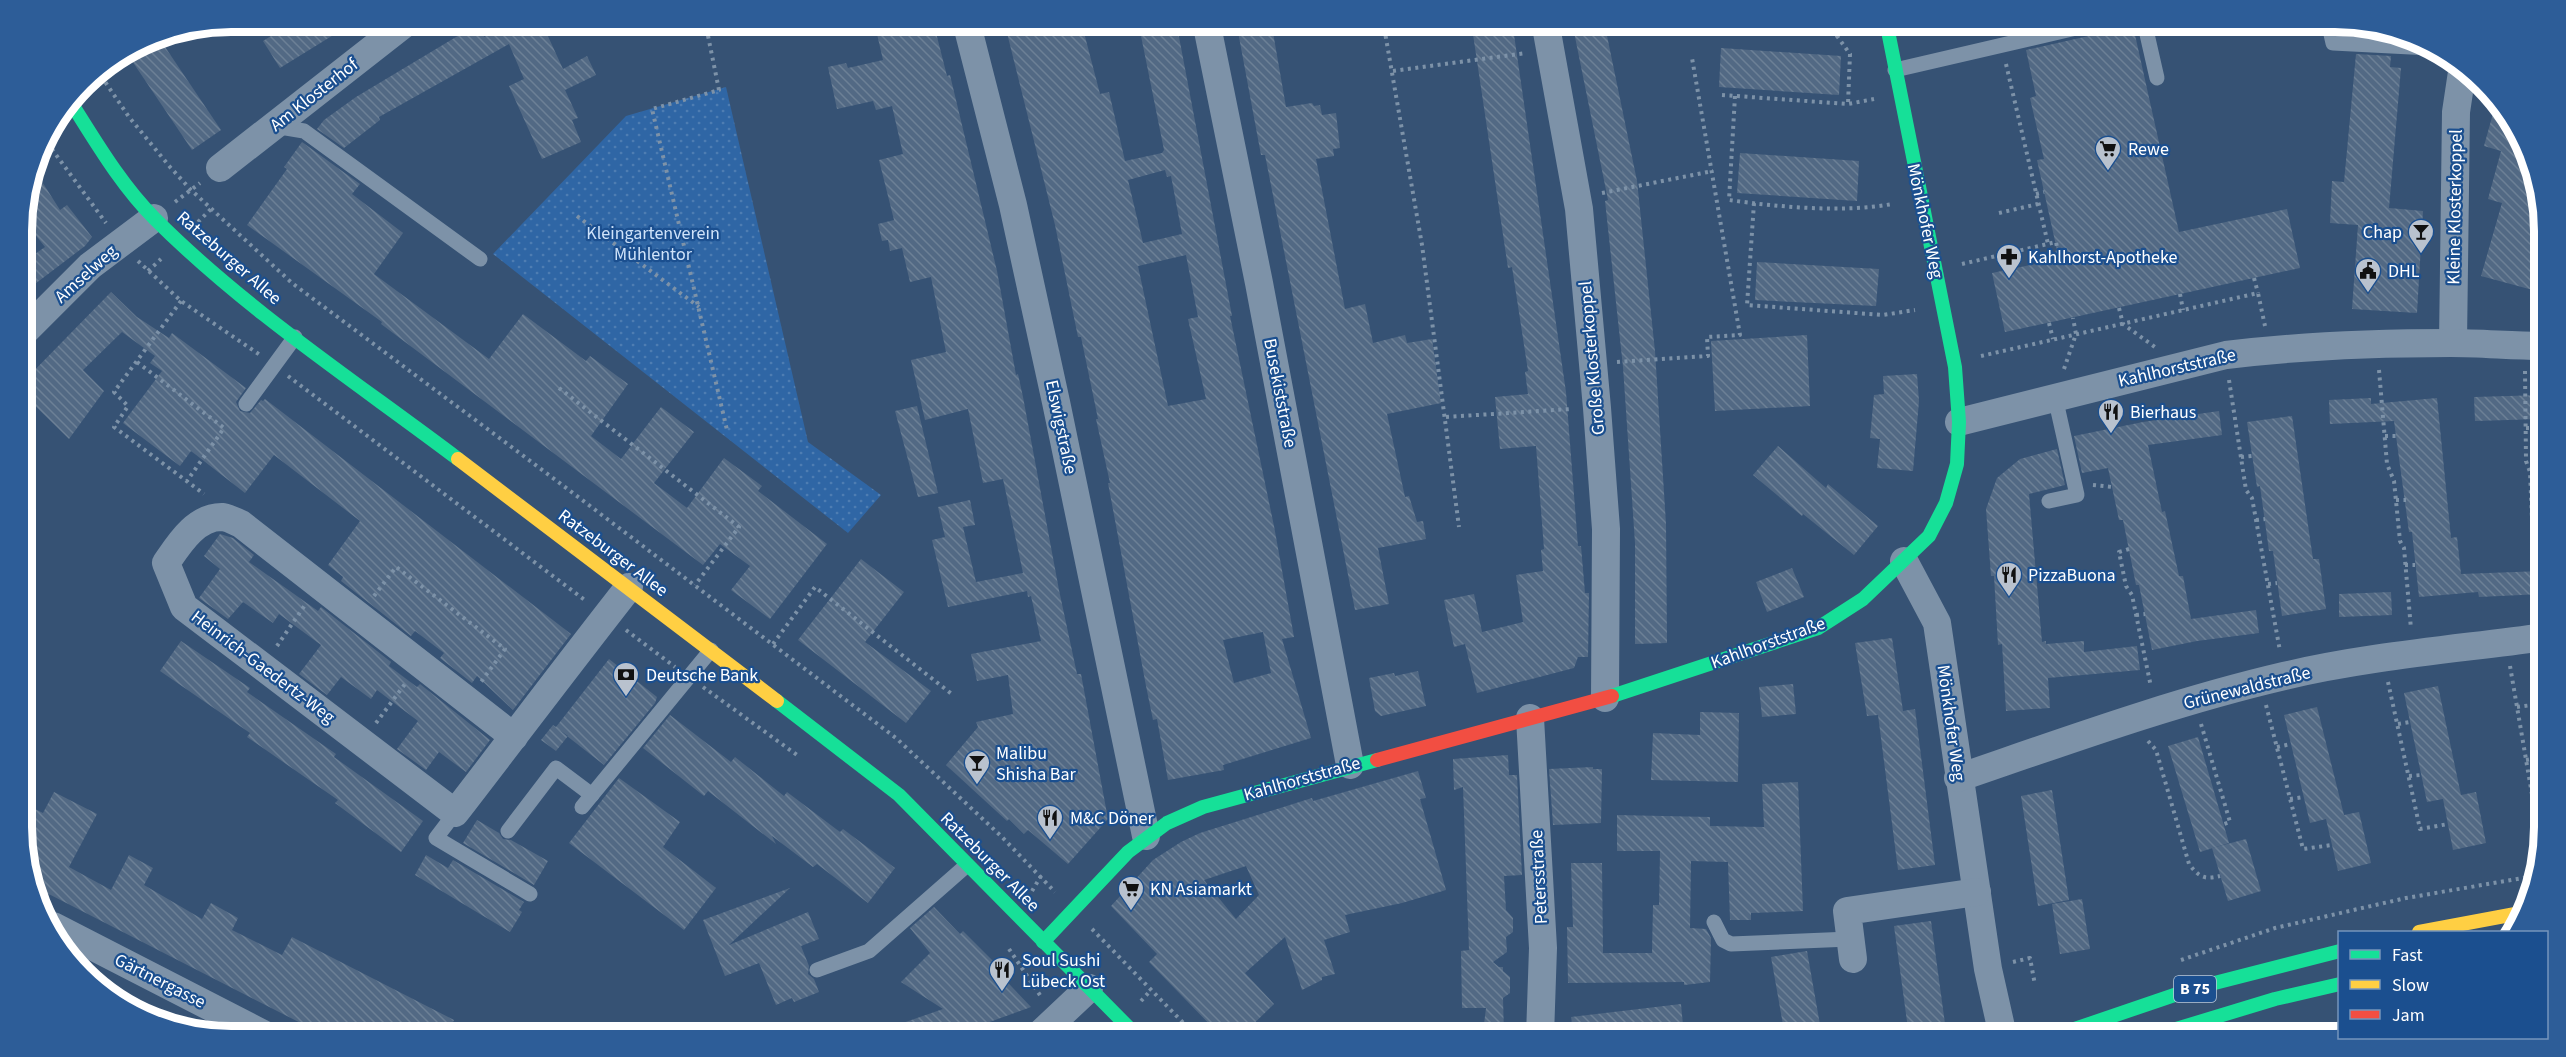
<svg xmlns="http://www.w3.org/2000/svg" width="2566" height="1057" font-family="'Source Sans 3',sans-serif">
<style>
.park{fill:url(#park-dots)}
.building{fill:url(#building-back-hatch);fill-rule:evenodd}
.lines{fill:none;stroke-linecap:round;stroke-linejoin:round}
.path{stroke:#7d92a8;stroke-width:4;stroke-dasharray:3 4.5;stroke-linecap:butt}
.lane{stroke:#7d92a8;stroke-width:15}
.street{stroke:#7d92a8;stroke-width:28}
.fast{stroke:#16e098;stroke-width:14}
.slow{stroke:#ffcf43;stroke-width:14}
.jam{stroke:#f24e42;stroke-width:14}
.labels{text-anchor:middle;dominant-baseline:central;stroke-width:4.5;stroke-linejoin:round;paint-order:stroke}
.shield{fill:#1b4f8f;stroke:#bbcadd;stroke-width:1.5}
.shield-label{font-size:16px;font-weight:bold;fill:#fff}
.street-label{font-size:18px;fill:#fff;stroke:#1b4f8f}
.poi-label{font-size:18px;fill:#fff;stroke:#1b4f8f;text-anchor:start}
.park-label{font-size:18px;fill:#cfe3fa;stroke:#1b4f8f}
.rim{fill:none;stroke:#fff;stroke-width:8}
</style>
<defs>
<pattern id="park-dots" width="8" height="8" patternUnits="userSpaceOnUse" patternTransform="scale(1.5)"><rect width="8" height="8" fill="#2f66a5"/><path d="M2 2h.1M6 6h.1" fill="none" stroke="#4e7db2" stroke-width="1.8" stroke-linecap="round"/></pattern>
<pattern id="building-back-hatch" width="6" height="6" patternUnits="userSpaceOnUse" patternTransform="scale(1.5)"><rect width="6" height="6" fill="#526984"/><path d="M-1 5l2 2M0 0l6 6M5-1l2 2" fill="none" stroke="#6c8096"/></pattern>
</defs>
<rect width="100%" height="100%" fill="#365274"/>
<path class="park" d="M726 87 808 442 881 495 848 533 493 254 626 116Z"/>
<g class="building">
<path d="M295 21H356L280 68 263 41Z"/>
<path d="M520 21H541L563 69 587 56 596 75 565 90 578 118 572 120 581 142 542 159 509 86 524 79 509 44 379 117 380 120 344 148 317 129 324 120 356 97 481 22 484 37Z"/>
<path d="M874 21H933L947 76 950 75 997 271 1016 375 1018 374 1023 397 1059 590 1077 674H1081L1108 819 1068 864 1028 830 1024 834 1009 819 1007 821 946 765 978 727 976 722 1013 714 1008 675 977 681 971 654 1041 641 1031 596 1028 597 1027 591 948 607 932 540 945 537 938 507 970 500 975 525 963 527 976 582 1023 573 1003 479 983 483 968 409 925 420 911 360 946 352 931 277 910 282 902 248 890 251 888 240 882 241 878 224 894 220 879 160 903 154 892 106 876 110 873 101 837 109 828 67 846 63 848 68 883 60Z"/>
<path d="M1004 21H1081L1100 94 1109 92 1125 161 1162 153 1164 150 1138 21H1176L1232 316H1230L1274 526 1294 637 1282 639 1311 738 1223 765 1224 770 1168 780 1157 719 1153 720 1146 686 1108 483H1110L1096 419H1098L1081 337H1078L1055 225ZM1165 170 1167 177 1171 176 1182 234 1143 243 1128 180ZM1186 255 1198 317 1188 319 1206 399 1168 406 1138 266ZM1263 632 1271 673 1234 683 1223 640Z"/>
<path d="M1236 21H1271L1286 107 1312 103 1314 106 1320 105 1322 115 1336 113 1340 148 1333 149 1334 156 1316 159 1345 309 1365 304 1373 343 1405 335 1407 343 1432 339 1441 403 1387 414 1405 497 1409 496 1417 522 1423 521 1426 539 1378 548 1389 604 1355 610 1265 155H1261Z"/>
<path d="M1471 21H1512L1566 392 1578 546H1581L1585 593H1589L1588 657H1578L1574 668 1477 693 1465 644 1454 647 1444 600 1474 594 1482 632 1523 622 1516 575 1543 571 1541 550 1544 549 1536 446 1500 449 1495 397 1528 394 1525 372 1528 371 1512 267 1508 268Z"/>
<path d="M2358 25 2393 32V36L2357 34Z"/>
<path d="M1605 26 1637 181 1655 351 1666 524 1667 643 1635 644V543L1623 367 1605 201 1608 200 1574 32Z"/>
<path d="M2133 26 2179 232 2287 209 2300 268 2005 332 1992 273 2059 259 2037 160 2044 159 2030 98 2036 96 2026 50Z"/>
<path d="M157 35 221 130 192 150 126 52 151 37Z"/>
<path d="M1721 48 1841 56 1839 95 1719 87Z"/>
<path d="M2356 54 2391 56 2390 67 2401 68 2389 208 2423 211 2417 313 2352 309 2358 225 2330 223 2332 181 2344 182Z"/>
<path d="M2497 99 2502 103 2543 203 2544 293 2481 276 2502 203 2488 199 2501 151 2484 146Z"/>
<path d="M302 142 360 184 352 194 403 233 374 274 489 359 523 314 586 361 590 356 628 384 591 436 621 459 661 407 694 432 654 483 687 508 724 458 762 486 758 491 827 544 770 619 731 590 750 566 720 544 703 565 381 324 382 322 247 225 287 169 284 167Z"/>
<path d="M1740 153 1859 161 1857 201 1737 193Z"/>
<path d="M34 169 60 210 67 205 92 237 85 246 31 287 22 273V263L45 247 21 217Z"/>
<path d="M1757 262 1879 269 1876 306 1755 300Z"/>
<path d="M111 292 137 317 169 338 172 333 246 388 236 402 240 411 250 413 261 400 263 401 265 399 571 634 513 710 477 676 472 683 440 658 444 653 415 631 411 636 341 581 343 577 328 565 360 521 274 455 245 493 191 451 180 466 123 423 162 371 150 363 155 356 122 332 83 370 104 391 69 439 22 393V383Z"/>
<path d="M1807 335 1810 406 1715 411 1711 341Z"/>
<path d="M1917 374 1919 401 1913 471 1877 468 1880 439 1870 438 1874 395 1884 394 1883 376Z"/>
<path d="M2544 395V419L2475 421 2474 397Z"/>
<path d="M2371 398V404L2437 398 2451 538 2457 537 2461 574 2544 571V594L2479 597 2478 592 2419 597 2412 532H2409L2394 421 2330 424 2329 400Z"/>
<path d="M917 406 938 493 918 497 895 411Z"/>
<path d="M2219 411 2222 435 2148 445 2162 512 2165 511 2179 576H2183L2191 619 2256 610 2259 633 2197 641 2152 650 2139 585H2136L2123 520H2119L2108 468 2082 473 2074 436 2143 422Z"/>
<path d="M2292 416 2313 559H2319L2326 609 2282 616 2273 551H2269L2260 486 2257 487 2247 422Z"/>
<path d="M1778 446 1826 488 1828 484 1878 526 1854 555 1803 514 1802 516 1753 475Z"/>
<path d="M2057 449 2065 485 2029 494 2042 642 2046 641V644L2084 641V652L2137 646 2140 670 2048 678 2050 708 2006 711 2002 644 1998 645 1994 576H1991L1986 509 1997 478 2020 459Z"/>
<path d="M220 534 233 538 254 555 249 562 318 611 321 607 391 662 389 666 417 687 420 684 490 740 466 772 439 752 426 770 397 749 418 721 377 690 371 699 341 677 327 695 299 674 321 645 279 614 273 623 243 602 228 619 199 598 220 569 204 556Z"/>
<path d="M861 559 904 592 865 642 931 691 906 723 798 640Z"/>
<path d="M1792 568 1804 597 1767 612 1756 582Z"/>
<path d="M2391 592 2392 615 2339 617V594Z"/>
<path d="M1892 638 1903 711 1915 709 1935 865 1898 870 1878 715 1867 716 1855 643Z"/>
<path d="M181 641 250 688 247 692 336 754 334 757 423 821 401 852 335 803 338 800 247 737 250 733 160 671Z"/>
<path d="M609 659 657 697 655 703 604 765 558 729 568 736 556 751 541 740 553 725 556 727Z"/>
<path d="M1418 671 1426 706 1381 716 1375 711 1369 678 1394 673 1395 676Z"/>
<path d="M1793 684 1796 714 1762 717 1759 687Z"/>
<path d="M2438 686 2461 795 2476 792 2486 843 2453 850 2443 799 2427 802 2404 693Z"/>
<path d="M2317 707 2344 815 2359 812 2371 863 2338 871 2326 819 2310 823 2284 715Z"/>
<path d="M1700 712 1739 713 1738 782 1651 780 1653 733 1700 735Z"/>
<path d="M670 715 731 762 735 757 784 796 787 792 840 832 843 829 895 868 868 903 817 864 813 867 772 836 776 844 708 791 704 796 643 748Z"/>
<path d="M2198 737 2229 843 2200 852 2168 746Z"/>
<path d="M1508 755 1509 775H1517L1522 875 1504 876 1506 910 1513 918V932L1506 937 1507 952 1493 962 1499 967H1503V971L1510 977V993L1503 998 1504 1034 1483 1032 1486 1008H1462L1461 951 1469 950 1463 787 1454 790 1453 759Z"/>
<path d="M1593 767V769H1602L1601 823 1553 825 1549 769Z"/>
<path d="M1418 771 1426 798 1420 799 1446 890 1402 903 1345 915 1350 932 1324 940 1335 974 1322 977V980L1302 990 1285 937 1245 973 1274 1004 1241 1036H1221L1149 962 1157 954 1111 906 1153 860 1181 842 1200 833 1312 798 1313 801ZM1246 866 1259 895 1236 919 1204 880Z"/>
<path d="M619 778 680 822 663 847 716 888 684 930 569 843Z"/>
<path d="M1798 782 1803 911 1751 913V920H1730L1728 862 1691 861 1690 928 1706 929 1711 938 1710 982 1684 985V982L1568 983 1567 927H1573L1571 863H1602L1603 953H1652L1653 905H1659L1660 851H1617V815L1710 817V826L1764 827 1762 784Z"/>
<path d="M2052 790 2069 900 2038 906 2021 796Z"/>
<path d="M54 792 97 814 69 867 111 890 129 855 153 868 144 885 202 919 211 903 238 918 232 930 282 955 292 937 454 1020 446 1036H326L37 888 23 854V803L43 813Z"/>
<path d="M477 820 499 833 503 839 511 840 548 861 534 885 463 843Z"/>
<path d="M2246 839 2261 891 2228 901 2212 848Z"/>
<path d="M426 855 448 868 453 860 524 902 519 910 522 912 510 932 415 875Z"/>
<path d="M790 888 729 945 808 912 819 939 801 946 809 966 808 974 814 979 819 992 794 1002 792 998 776 1005 759 963 725 976 703 920Z"/>
<path d="M2082 899 2090 949 2060 954 2052 904Z"/>
<path d="M934 907 960 934 963 931 993 961 990 964 1031 1007 951 1036H875L874 1033 943 1009 901 982 930 953 910 928Z"/>
<path d="M1931 921 1946 1031 1909 1036 1894 926Z"/>
<path d="M1807 951 1822 1036H1785L1771 957Z"/>
<path d="M1681 1004 1684 1036H1574L1571 1017Z"/>
</g>
<g class="lines">
<g class="path">
<path d="M705 21 719 90 652 109 727 430"/>
<path d="M1383 21 1422 245 1459 527"/>
<path d="M1834 21 1837 36 1850 54 1848 104"/>
<path d="M2006 64 2048 244"/>
<path d="M97 70 129 117 170 167 191 190 292 283 561 484 896 738 1001 836 1055 892"/>
<path d="M1393 71 1526 53"/>
<path d="M1722 95 1848 104 1874 99"/>
<path d="M1735 96 1729 200C1778 207 1844 213 1892 204"/>
<path d="M43 137 106 223"/>
<path d="M1602 193 1713 171"/>
<path d="M2036 194 2044 192"/>
<path d="M175 202 200 183"/>
<path d="M1754 203 1747 305 1883 315 1915 310"/>
<path d="M1999 213 2038 204"/>
<path d="M577 216 699 307"/>
<path d="M198 222 211 209"/>
<path d="M138 261 181 301 260 355"/>
<path d="M1962 264 2056 242 2059 258"/>
<path d="M148 271 161 259"/>
<path d="M2254 278 2258 293"/>
<path d="M2180 294 2183 310"/>
<path d="M181 301 114 392 128 406 114 427 204 494"/>
<path d="M2119 308 2123 324 2155 347"/>
<path d="M2049 323 2053 339"/>
<path d="M1981 356 2258 293 2265 326"/>
<path d="M137 362 224 428 187 481"/>
<path d="M1617 362 1708 356 1707 337 1740 335 1692 58"/>
<path d="M2064 369 2076 334 2073 318"/>
<path d="M2379 370 2387 464 2394 481 2400 541 2404 548 2411 629"/>
<path d="M2525 371 2526 461 2530 472 2536 612"/>
<path d="M288 376 586 601"/>
<path d="M2229 380 2246 490 2252 498 2280 651"/>
<path d="M559 388 739 527 695 585"/>
<path d="M1446 417 1571 409"/>
<path d="M2526 428H2533"/>
<path d="M2385 436H2396"/>
<path d="M2241 457 2252 456"/>
<path d="M2093 485 2112 487"/>
<path d="M2531 492H2539"/>
<path d="M2396 500H2406"/>
<path d="M2256 520 2265 519"/>
<path d="M2129 549 2119 552 2126 586 2132 595 2151 687"/>
<path d="M2535 557 2544 558"/>
<path d="M2405 565H2415"/>
<path d="M2268 584 2277 583"/>
<path d="M374 596 396 567 505 649 481 682"/>
<path d="M2136 615 2145 614"/>
<path d="M626 630 675 667"/>
<path d="M773 644 815 587 953 695"/>
<path d="M277 646 305 605"/>
<path d="M2510 666 2535 812 2545 811"/>
<path d="M2388 682 2420 829 2448 824"/>
<path d="M703 687 797 755"/>
<path d="M2266 705 2303 849 2332 845"/>
<path d="M2517 707 2532 705"/>
<path d="M376 723 405 684"/>
<path d="M2201 724 2230 822 2224 824"/>
<path d="M2398 724 2410 722"/>
<path d="M2148 741 2156 750 2189 864C2199 877 2204 880 2220 876"/>
<path d="M2277 747 2291 744"/>
<path d="M2526 760 2540 758"/>
<path d="M2409 776 2421 775"/>
<path d="M2290 799 2304 797"/>
<path d="M1032 891 1041 876"/>
<path d="M1092 929 1196 1036"/>
<path d="M1009 949 1042 998"/>
<path d="M2181 960 2275 928 2406 898 2535 876"/>
<path d="M2013 962 2030 958 2035 985"/>
<path d="M1141 1001 1151 990"/>
<path d="M2262 1036 2287 1028"/>
</g>
<g class="lane">
<path d="M2144 21 2157 78"/>
<path d="M2328 21 2333 43 2430 48"/>
<path d="M1895 70 2106 21"/>
<path d="M274 126 304 131 480 259"/>
<path d="M246 404 295 337"/>
<path d="M2049 501 2077 495 2055 397"/>
<path d="M582 807 711 650"/>
<path d="M455 813 436 838 530 894"/>
<path d="M508 831 556 768 592 795"/>
<path d="M1714 922 1723 940 1731 944 1850 939"/>
<path d="M817 970 869 951 967 865"/>
</g>
<g class="street">
<path d="M966 21 1013 205 1056 402 1146 836"/>
<path d="M1206 21 1259 283 1350 765"/>
<path d="M1545 21 1579 209 1597 408 1606 529 1605 698"/>
<path d="M220 168 408 21"/>
<path d="M22 334 90 266 154 218"/>
<path d="M2453 343 2456 112 2462 72"/>
<path d="M1959 422 2226 355C2300 346 2376 343 2451 343 2482 343 2513 346 2544 346"/>
<path d="M1904 561 1937 623 1988 969 2003 1036"/>
<path d="M1530 718 1543 948 1540 1036"/>
<path d="M514 737 241 524C236 522 229 518 223 517 196 516 179 544 166 563L184 607 455 813C513 738 570 662 629 587"/>
<path d="M1958 778C2066 741 2173 702 2284 676 2369 656 2458 649 2544 637"/>
<path d="M53 926 267 1036"/>
<path d="M1853 959 1847 911 1977 892"/>
<path d="M1038 1036 1089 988"/>
</g>
<g class="fast">
<path d="M70 101C96 142 121 185 155 219 246 310 356 382 458 459"/>
<path d="M1612 696 1818 628 1863 599 1929 536 1946 503 1957 464 1959 422 1955 367 1886 21"/>
<path d="M777 701 899 795 1137 1036"/>
<path d="M1043 942 1128 852 1167 823 1203 807 1377 760"/>
<path d="M2054 1036 2195 988 2340 951"/>
<path d="M2153 1036 2275 999 2340 984"/>
</g>
<g class="slow">
<path d="M458 459 777 701"/>
<path d="M2419 932 2526 912"/>
</g>
<path class="jam" d="M1377 760 1612 696"/>
</g>
<defs>
<symbol id="supermarket-pin" viewBox="-11 -11 22 30"><path d="M0 17L-7.5 6A9.5 9.5 0 1 1 7.5 6Z" fill="#b9c2ce" stroke="#1b4f8f"/><path d="M-6-5.5h2.5l.6 2H6L4.5 2H-2.5L-4.4-4H-6ZM-1.5 3.2a1.3 1.3 0 1 0 .1 0ZM3 3.2a1.3 1.3 0 1 0 .1 0Z" fill="#111"/></symbol>
<symbol id="bar-pin" viewBox="-11 -11 22 30"><path d="M0 17L-7.5 6A9.5 9.5 0 1 1 7.5 6Z" fill="#b9c2ce" stroke="#1b4f8f"/><path d="M-6-5H6L.8 .8V4.5H3.5V6h-7V4.5H-.8V.8Z" fill="#111"/></symbol>
<symbol id="pharmacy-pin" viewBox="-11 -11 22 30"><path d="M0 17L-7.5 6A9.5 9.5 0 1 1 7.5 6Z" fill="#b9c2ce" stroke="#1b4f8f"/><path d="M-2-6h4v4h4v4h-4v4h-4v-4h-4v-4h4Z" fill="#111"/></symbol>
<symbol id="civic-pin" viewBox="-11 -11 22 30"><path d="M0 17L-7.5 6A9.5 9.5 0 1 1 7.5 6Z" fill="#b9c2ce" stroke="#1b4f8f"/><path d="M-.6-6.5H3V-4.5H.6V-3L4-1V1h2V6H-6V1h2V-1L-.6-3ZM-1.2 2.5V6h2.4V2.5Z" fill="#111"/></symbol>
<symbol id="restaurant-pin" viewBox="-11 -11 22 30"><path d="M0 17L-7.5 6A9.5 9.5 0 1 1 7.5 6Z" fill="#b9c2ce" stroke="#1b4f8f"/><path d="M-5-6h1v4h1v-4h1v4h1v-4h1v5L-1.5 .5V6h-2V.5L-5-1ZM5-6V6H3V1.5H1.5Q1.5-4 5-6Z" fill="#111"/></symbol>
<symbol id="bank-pin" viewBox="-11 -11 22 30"><path d="M0 17L-7.5 6A9.5 9.5 0 1 1 7.5 6Z" fill="#b9c2ce" stroke="#1b4f8f"/><path d="M-6-4H6V4H-6ZM0-2.3a2.3 2.3 0 1 0 0 4.6a2.3 2.3 0 1 0 0-4.6Z" fill="#111"/></symbol>
</defs>
<g fill-rule="evenodd">
<use href="#supermarket-pin" x="2093" y="134" width="30" height="40"/>
<use href="#bar-pin" x="2406" y="217" width="30" height="40"/>
<use href="#pharmacy-pin" x="1994" y="242" width="30" height="40"/>
<use href="#civic-pin" x="2353" y="256" width="30" height="40"/>
<use href="#restaurant-pin" x="2096" y="397" width="30" height="40"/>
<use href="#restaurant-pin" x="1994" y="560" width="30" height="40"/>
<use href="#bank-pin" x="611" y="660" width="30" height="40"/>
<use href="#bar-pin" x="962" y="748" width="30" height="40"/>
<use href="#restaurant-pin" x="1035" y="803" width="30" height="40"/>
<use href="#supermarket-pin" x="1116" y="874" width="30" height="40"/>
<use href="#restaurant-pin" x="987" y="955" width="30" height="40"/>
</g>
<g class="labels">
<rect class="shield" x="2174" y="976" width="42" height="26" rx="4.5"/>
<g class="shield-label">
<text x="2195" y="989">B 75</text>
</g>
<g class="street-label">
<text transform="translate(314 95) rotate(-38)">Am Klosterhof</text>
<text transform="translate(2455 207) rotate(-89)">Kleine Klosterkoppel</text>
<text transform="translate(1925 221) rotate(78)">Mönkhofer Weg</text>
<text transform="translate(229 258) rotate(41)">Ratzeburger Allee</text>
<text transform="translate(86 274) rotate(-42)">Amselweg</text>
<text transform="translate(1592 358) rotate(-95)">Große Klosterkoppel</text>
<text transform="translate(2177 368) rotate(-13)">Kahlhorststraße</text>
<text transform="translate(1280 393) rotate(79)">Busekiststraße</text>
<text transform="translate(1061 427) rotate(78)">Elswigstraße</text>
<text transform="translate(613 553) rotate(37)">Ratzeburger Allee</text>
<text transform="translate(1768 643) rotate(-20)">Kahlhorststraße</text>
<text transform="translate(263 667) rotate(37)">Heinrich-Gaedertz-Weg</text>
<text transform="translate(2247 688) rotate(-14)">Grünewaldstraße</text>
<text transform="translate(1951 723) rotate(82)">Mönkhofer Weg</text>
<text transform="translate(1302 779) rotate(-16)">Kahlhorststraße</text>
<text transform="translate(990 862) rotate(45)">Ratzeburger Allee</text>
<text transform="translate(1539 877) rotate(-93)">Petersstraße</text>
<text transform="translate(160 981) rotate(27)">Gärtnergasse</text>
</g>
<g class="poi-label">
<text x="2128" y="149">Rewe</text>
<text x="2402" y="232" text-anchor="end">Chap</text>
<text x="2028" y="257">Kahlhorst-Apotheke</text>
<text x="2388" y="271">DHL</text>
<text x="2130" y="412">Bierhaus</text>
<text x="2028" y="575">PizzaBuona</text>
<text x="646" y="675">Deutsche Bank</text>
<text x="996" y="753">Malibu<tspan x="996" dy="21">Shisha Bar</tspan></text>
<text x="1070" y="818">M&amp;C Döner</text>
<text x="1150" y="889">KN Asiamarkt</text>
<text x="1022" y="960">Soul Sushi<tspan x="1022" dy="21">Lübeck Ost</tspan></text>
</g>
<g class="park-label">
<text x="653" y="233">Kleingartenverein<tspan x="653" dy="21">Mühlentor</tspan></text>
</g>
</g>
<path d="M0 0H2566V1057H0ZM231 32H2335A199 199 0 0 1 2534 231V827A199 199 0 0 1 2335 1026H231A199 199 0 0 1 32 827V231A199 199 0 0 1 231 32Z" fill="#2d5d98" fill-rule="evenodd"/>
<path class="rim" d="M231 32H2335A199 199 0 0 1 2534 231V827A199 199 0 0 1 2335 1026H231A199 199 0 0 1 32 827V231A199 199 0 0 1 231 32Z"/>
<rect x="2338" y="931" width="210" height="108" fill="#1b4f8f" stroke="#7695bc" stroke-width="1.5"/>
<rect x="2350" y="950" width="30" height="9" fill="#16e098" stroke="#7695bc" stroke-width="1.5"/>
<text x="2392" y="961" font-size="18" fill="#ffffff">Fast</text>
<rect x="2350" y="980" width="30" height="9" fill="#ffcf43" stroke="#7695bc" stroke-width="1.5"/>
<text x="2392" y="991" font-size="18" fill="#ffffff">Slow</text>
<rect x="2350" y="1010" width="30" height="9" fill="#f24e42" stroke="#7695bc" stroke-width="1.5"/>
<text x="2392" y="1021" font-size="18" fill="#ffffff">Jam</text>
</svg>
